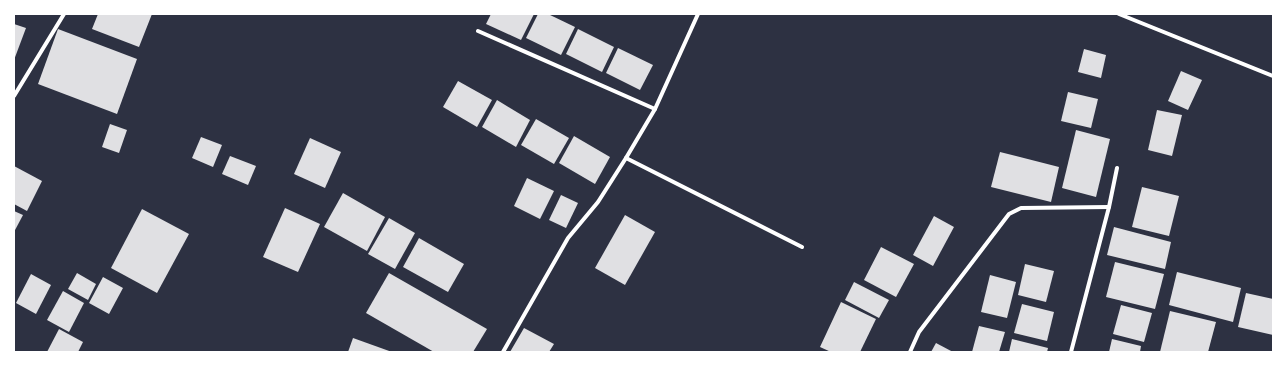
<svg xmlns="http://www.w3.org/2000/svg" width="1287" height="366" font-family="Merriweather,serif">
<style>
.building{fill:#e0e0e3}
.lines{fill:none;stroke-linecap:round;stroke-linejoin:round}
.minor{stroke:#fff;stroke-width:4}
</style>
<rect width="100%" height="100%" fill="#2d3142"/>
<g class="building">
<path d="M98 14H152L139 47 92 29Z"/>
<path d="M491 14H534L521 40 486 24Z"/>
<path d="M538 14H548L575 27 561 55 526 38Z"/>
<path d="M14 24 26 28 14 60Z"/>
<path d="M58 29 137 59 117 114 38 84Z"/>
<path d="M578 29 614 47 602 72 566 54Z"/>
<path d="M618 48 653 65 640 90 606 73Z"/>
<path d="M1084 49 1106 55 1101 78 1078 72Z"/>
<path d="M1181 71 1202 80 1188 110 1168 101Z"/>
<path d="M458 81 492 100 477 127 443 107Z"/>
<path d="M1068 92 1098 99 1091 128 1061 121Z"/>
<path d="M497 100 530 120 516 147 482 127Z"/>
<path d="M1157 110 1182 115 1172 156 1148 150Z"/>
<path d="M536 119 569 138 554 164 521 145Z"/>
<path d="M110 124 127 130 119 153 102 147Z"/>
<path d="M1076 130 1110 139 1096 197 1062 188Z"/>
<path d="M574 136 610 157 595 184 559 163Z"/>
<path d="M201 137 222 145 213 167 192 158Z"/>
<path d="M310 138 341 152 325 188 294 174Z"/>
<path d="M1000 152 1059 167 1051 202 991 187Z"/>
<path d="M230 156 256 166 248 185 222 174Z"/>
<path d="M14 166 42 181 27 211 14 204Z"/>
<path d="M527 178 554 191 540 219 514 206Z"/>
<path d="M1142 187 1179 196 1169 236 1132 227Z"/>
<path d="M343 193 385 217 367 251 324 227Z"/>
<path d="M561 195 578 203 566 228 549 220Z"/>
<path d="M285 208 320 224 298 272 263 257Z"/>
<path d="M142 209 189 234 157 293 111 268Z"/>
<path d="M14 211 23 215 14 232Z"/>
<path d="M625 215 655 232 625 285 595 268Z"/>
<path d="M934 216 954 227 933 266 913 255Z"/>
<path d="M389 218 415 233 395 269 368 254Z"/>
<path d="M1114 227 1171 242 1165 269 1107 255Z"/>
<path d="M419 238 464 264 448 292 403 267Z"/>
<path d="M881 247 914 264 896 297 864 280Z"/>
<path d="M1115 262 1164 274 1155 309 1106 297Z"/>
<path d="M1025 264 1054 271 1046 302 1018 295Z"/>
<path d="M1177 272 1241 288 1233 322 1169 305Z"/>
<path d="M77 273 96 284 88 300 68 289Z"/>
<path d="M389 273 487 329 473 352H434L366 313Z"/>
<path d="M31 274 51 285 36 314 16 303Z"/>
<path d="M990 275 1016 282 1007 318 981 312Z"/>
<path d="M103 277 123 288 109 314 89 303Z"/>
<path d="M854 282 889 300 879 318 845 300Z"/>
<path d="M63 291 84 303 69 332 47 320Z"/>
<path d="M1246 293 1273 299V335L1238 327Z"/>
<path d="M841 302 876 319 860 352H831L820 347Z"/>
<path d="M1022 304 1054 312 1047 341 1014 333Z"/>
<path d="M1121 305 1152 313 1144 342 1113 334Z"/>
<path d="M1170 311 1216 322 1208 352H1160Z"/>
<path d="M979 326 1005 332 999 352H972Z"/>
<path d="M524 328 554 344 549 352H510Z"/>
<path d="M59 329 83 342 78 352H47Z"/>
<path d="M353 338 392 352H348Z"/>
<path d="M1012 339 1048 348 1047 352H1009Z"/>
<path d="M1112 339 1141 346 1140 352H1109Z"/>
<path d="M936 343 953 352H931Z"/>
</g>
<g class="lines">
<g class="minor">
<path d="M1119 14 1273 76"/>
<path d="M478 31 655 109"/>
<path d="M14 96 64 14"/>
<path d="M626 158 802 247"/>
<path d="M503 352 568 238 598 202 626 158 655 109 698 14"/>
<path d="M910 352 919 332 1009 214 1021 208 1109 207"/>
<path d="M1071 352 1109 207 1117 168"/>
</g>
</g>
<rect width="1287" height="366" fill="none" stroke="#ffffff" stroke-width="30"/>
</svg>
